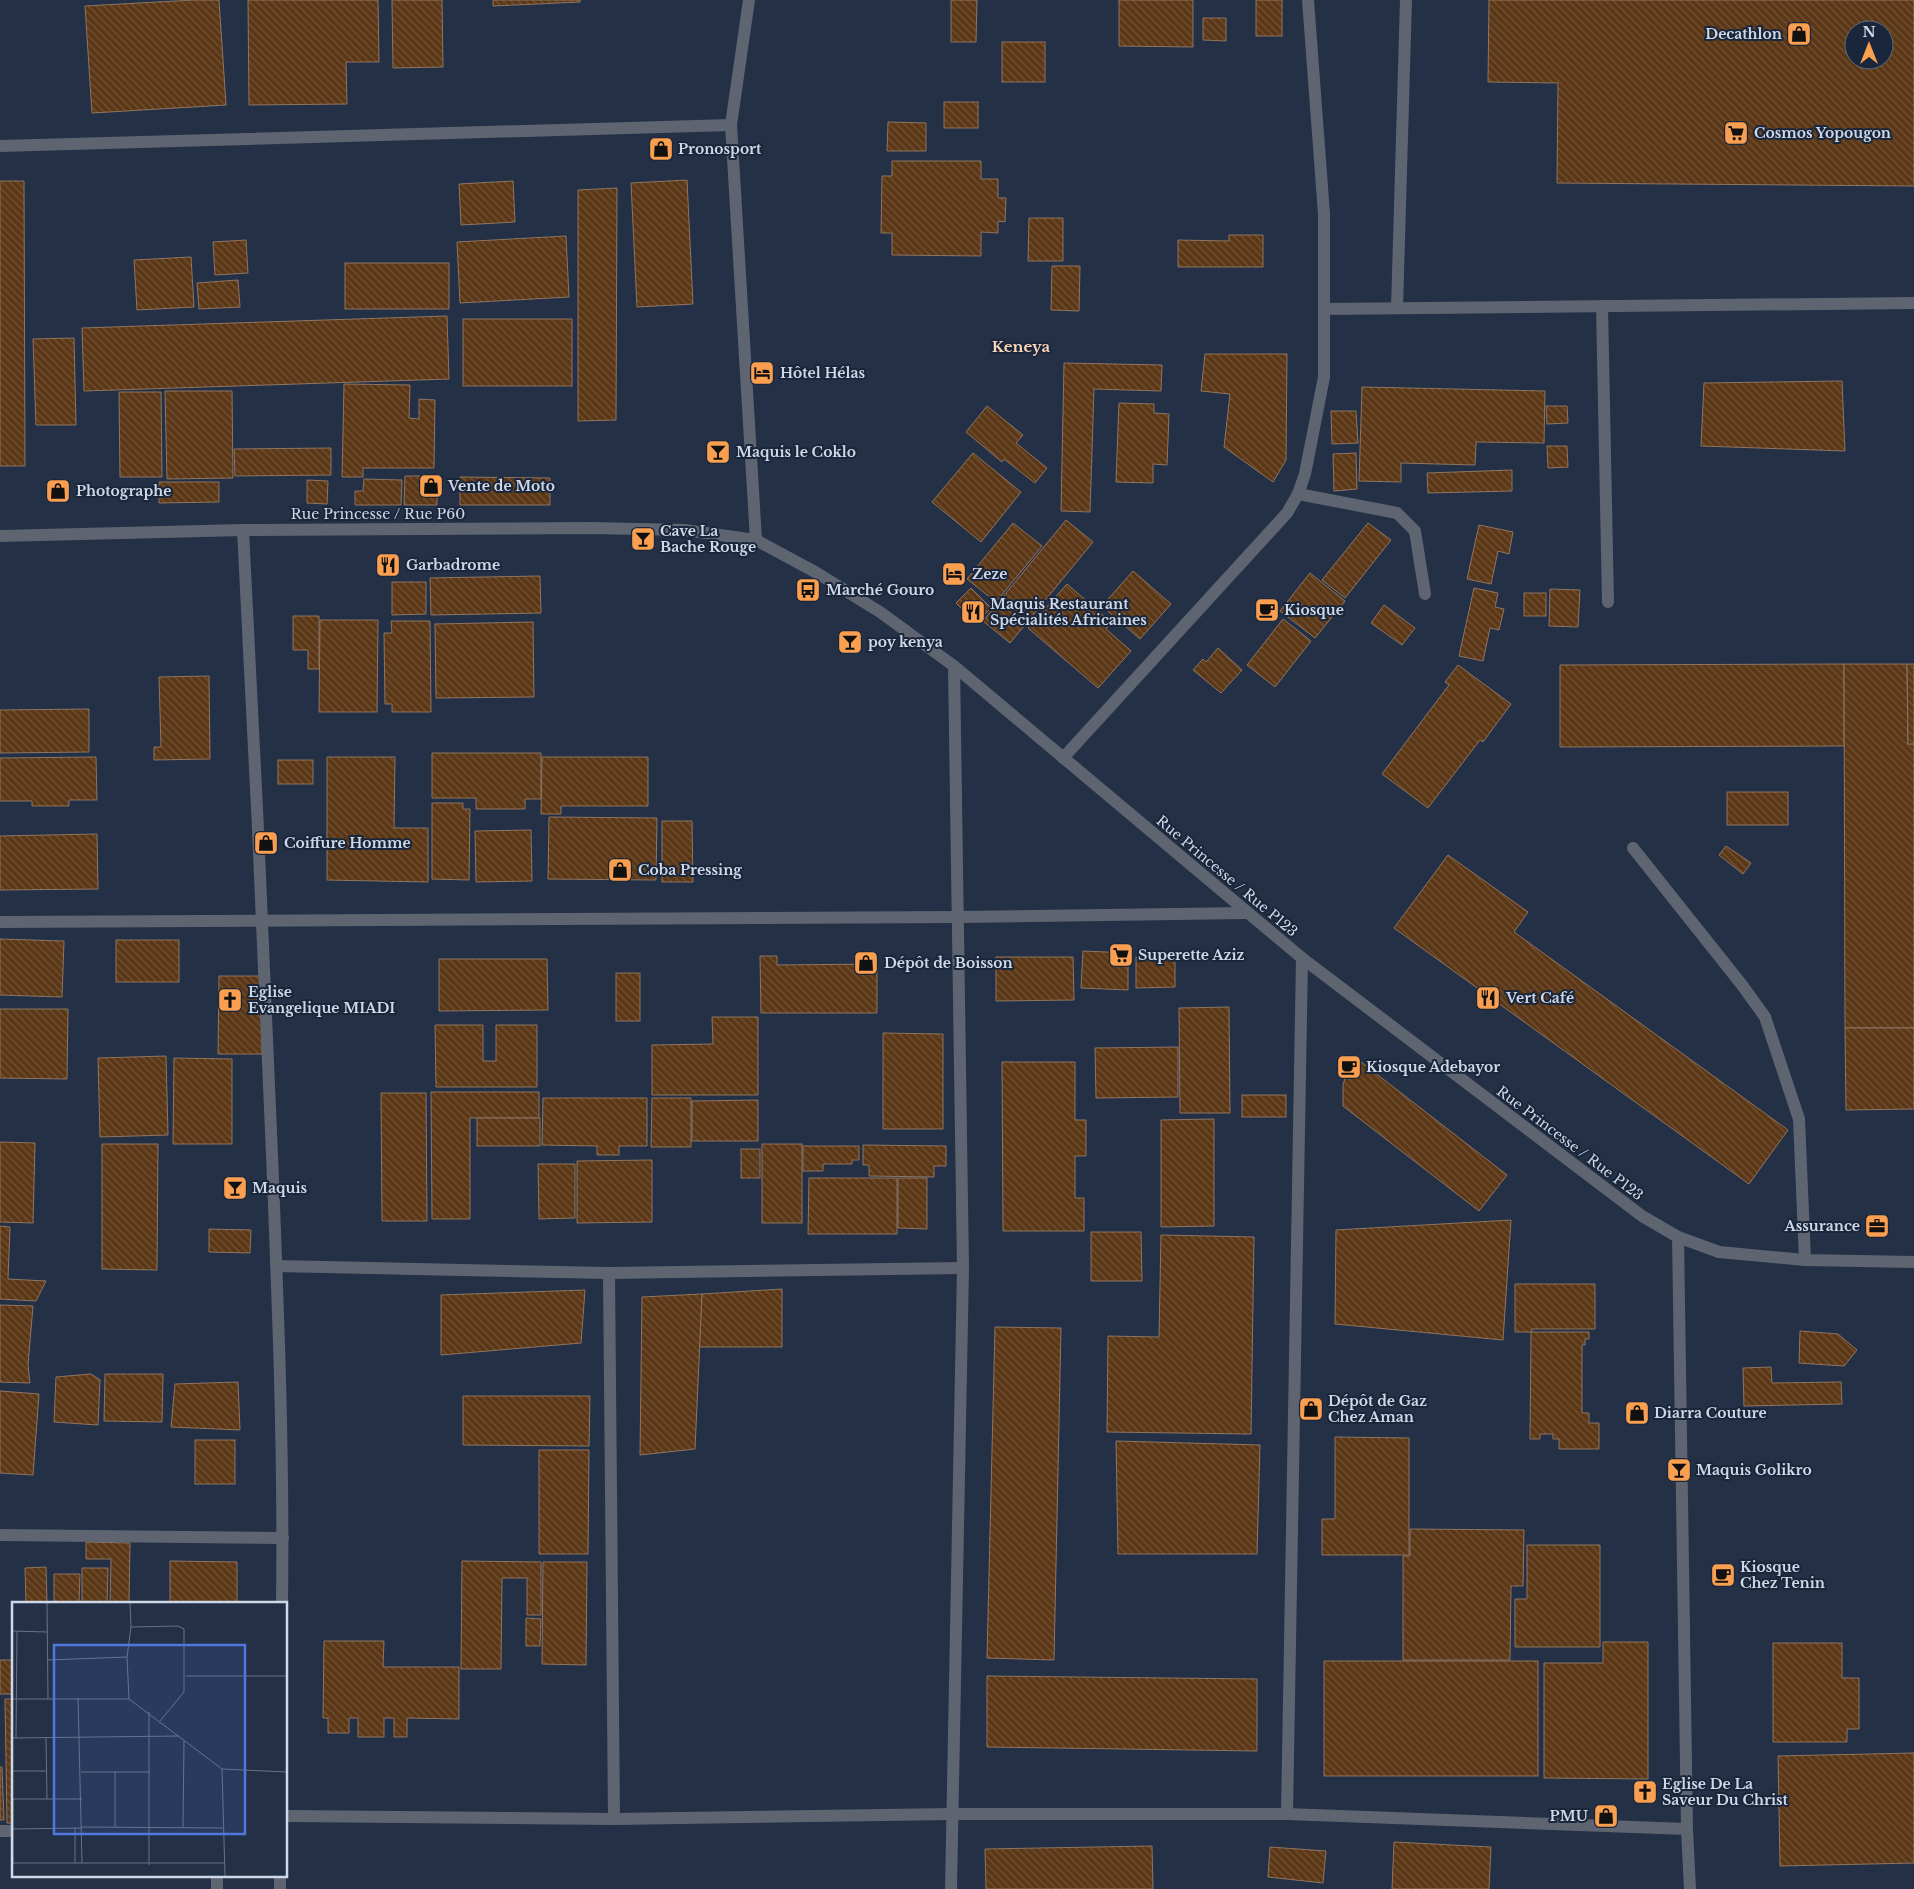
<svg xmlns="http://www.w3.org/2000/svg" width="1914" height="1889" font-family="'Libre Baskerville',serif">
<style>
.building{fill:url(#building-back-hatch);stroke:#8f7561;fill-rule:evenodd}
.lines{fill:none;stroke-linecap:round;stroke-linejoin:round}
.minor{stroke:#5e6570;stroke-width:12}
.labels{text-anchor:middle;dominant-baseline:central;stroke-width:4;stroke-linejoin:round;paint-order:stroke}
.poi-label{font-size:14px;font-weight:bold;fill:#cfd8e6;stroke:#19263b;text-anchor:start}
.street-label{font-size:14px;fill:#cfd8e6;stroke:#19263b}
.neighbourhood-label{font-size:15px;font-weight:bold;fill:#fcd4b6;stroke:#19263b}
.inset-road{fill:none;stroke:#687386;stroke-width:1}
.view{fill:#5277dc;fill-opacity:0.15;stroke:#5277dc;stroke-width:2.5}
.inset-edge{fill:none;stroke:#cfd8e6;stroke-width:2.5}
</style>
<defs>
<pattern id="building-back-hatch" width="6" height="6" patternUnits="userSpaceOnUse" patternTransform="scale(1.25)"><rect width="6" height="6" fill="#5b3716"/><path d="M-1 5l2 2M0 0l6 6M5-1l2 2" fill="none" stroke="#725338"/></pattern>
</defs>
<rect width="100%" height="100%" fill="#233046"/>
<g class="building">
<path d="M194 0H219L226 105 92 113 85 6Z"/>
<path d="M248 0H378L379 62H346L347 104 249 105Z"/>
<path d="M392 0H442L443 67 393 68Z"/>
<path d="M493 0H580V2L493 6Z"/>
<path d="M951 0H977L976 42H951Z"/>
<path d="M1119 0H1193V47L1119 46Z"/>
<rect x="1256" y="0" width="26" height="36"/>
<path d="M1489 0H1914V186L1557 183 1558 83 1488 82ZM1854 30H1884V60H1854Z"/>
<path d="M1203 18H1226V41L1203 40Z"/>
<rect x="1002" y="42" width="43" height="40"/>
<rect x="944" y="102" width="34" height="26"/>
<path d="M888 122 926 123V151H887Z"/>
<path d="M892 161H981V179H998V198H1006L1005 222 998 221V233L981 232V256L892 255V233H881L882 176H892Z"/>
<path d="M687 180 693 304 637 307 631 183Z"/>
<path d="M0 181H24L25 466H0Z"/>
<path d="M513 181 515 222 461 225 459 184Z"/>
<path d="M617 188 616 420 578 421V190Z"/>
<path d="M1029 218H1063V261H1028Z"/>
<path d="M1229 235H1263V267H1178V240L1229 241Z"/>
<path d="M566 236 569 297 460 303 457 242Z"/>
<path d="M246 240 248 273 215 275 213 242Z"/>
<path d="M191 257 194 307 137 310 134 260Z"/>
<rect x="345" y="263" width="104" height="46"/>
<path d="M1052 266H1080L1079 311 1051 310Z"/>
<path d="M238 280 240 307 199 309 197 283Z"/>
<path d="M447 316 449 379 84 391 82 328Z"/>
<rect x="463" y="319" width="109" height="67"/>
<path d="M74 338 76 425H36L33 339Z"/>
<path d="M1205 354H1287L1286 460 1273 482 1224 447 1230 394 1201 391Z"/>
<path d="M1064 363 1162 365 1161 391 1094 389 1090 512 1061 511Z"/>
<path d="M1842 381 1845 451 1701 446 1704 383Z"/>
<path d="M344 384 410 385 409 418 419 419V399L435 400 434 468H363V477H342Z"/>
<path d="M1362 387 1545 391 1544 443 1476 442 1475 465 1401 463V482L1359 481Z"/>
<path d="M165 391H232L233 478 167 479Z"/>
<path d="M119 392H161L162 477H120Z"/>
<path d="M1119 403 1154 404V413L1169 414 1167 465 1153 464V483L1116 482Z"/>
<path d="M987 406 1023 435 1016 443 1047 468 1035 483 1004 459 1002 462 966 432Z"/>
<path d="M1546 406H1567L1568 423 1547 424Z"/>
<path d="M1331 411H1356L1358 443 1332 444Z"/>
<path d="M1547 446H1567L1568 467 1548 468Z"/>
<path d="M331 448V475L235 476 234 449Z"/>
<path d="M973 453 1021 492 981 542 932 502Z"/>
<path d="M1356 453 1357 489 1334 491 1333 454Z"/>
<path d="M1512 470V491L1428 493 1427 473Z"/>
<path d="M405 476H421V480H437V505H404Z"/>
<path d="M460 477 550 478V505H460Z"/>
<path d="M364 479 402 480 401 505H355V491H363Z"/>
<path d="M307 480 328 481 327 504 307 503Z"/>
<path d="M159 482H219V502L159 503Z"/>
<path d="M1066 520 1093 542 1010 643 983 621Z"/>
<path d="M1013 523 1042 546 996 602 967 579Z"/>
<path d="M1368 523 1391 540 1345 598 1322 580Z"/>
<path d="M1479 525 1513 532 1509 554 1498 551 1491 584 1467 579Z"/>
<path d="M1133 571 1171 604 1140 639 1102 606Z"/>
<path d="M1310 573 1345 601 1315 638 1280 611Z"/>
<path d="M540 576 541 613 431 615 430 578Z"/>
<path d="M392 582H426V614L392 615Z"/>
<path d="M1067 584 1111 622 1106 629 1131 651 1098 688 1028 628Z"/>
<path d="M971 588 991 608 976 623 956 603Z"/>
<path d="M1474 588 1498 593 1495 607 1504 609 1499 630 1490 628 1483 661 1459 656Z"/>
<path d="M1550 589 1580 590 1578 627 1549 626Z"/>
<rect x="1524" y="593" width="22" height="23"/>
<path d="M1384 605 1415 628 1402 645 1371 623Z"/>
<path d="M293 616H319V669H308V650H293Z"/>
<path d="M1283 619 1311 641 1275 687 1247 665Z"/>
<path d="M320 620H378L377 712H319Z"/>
<path d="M391 621H430L431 712H392V704H385L384 633H392Z"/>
<path d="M533 622 534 697 436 698 435 624Z"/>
<path d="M1218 648 1242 670 1221 693 1193 670 1203 659 1206 662Z"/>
<path d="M1844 664V746L1560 747V665Z"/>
<path d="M1844 664H1907L1908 744H1914V1028H1845Z"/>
<path d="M1907 664H1914V744H1908Z"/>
<path d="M1458 665 1511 704 1483 742 1480 740 1428 808 1382 774 1449 685 1445 682Z"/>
<path d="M209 676 210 759 154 760V747H161L159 677Z"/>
<path d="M89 709V752L0 753V710Z"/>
<path d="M432 753H541V799H525V809H476V798H432Z"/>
<path d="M96 757 97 800H69V806H32V801H0V758Z"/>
<path d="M327 757H395L394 828H428V882L327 880Z"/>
<path d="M542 757H648V806H561V814H541Z"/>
<rect x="278" y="760" width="35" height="24"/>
<rect x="1727" y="792" width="61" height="33"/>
<path d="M432 803H463V809H470L469 880 432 879Z"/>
<path d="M549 817 657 818 656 880 548 879Z"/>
<path d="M662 821H692L693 882H662Z"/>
<path d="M531 830 532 881 476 882 475 831Z"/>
<path d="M97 834 98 889 0 890V836Z"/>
<path d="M1726 846 1751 863 1743 874 1719 855Z"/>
<path d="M1448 855 1528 912 1514 932 1788 1130 1749 1184 1394 928Z"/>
<path d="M0 939 64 941 62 997 0 995Z"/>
<rect x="116" y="940" width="63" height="42"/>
<path d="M1083 951 1128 953V990L1081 988Z"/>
<path d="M760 956H777V965L877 964V1013H761Z"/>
<path d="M1175 956V987L1136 988V957Z"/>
<path d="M996 957H1073L1074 1000 996 1001Z"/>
<path d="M439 959H547L548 1010 439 1011Z"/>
<rect x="616" y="973" width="24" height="48"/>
<path d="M219 976H263L262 1054H218Z"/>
<path d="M1229 1007 1230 1113H1180L1179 1008Z"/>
<path d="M0 1009H68L67 1079 0 1078Z"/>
<path d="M712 1017H758V1095H652V1045L713 1044Z"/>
<path d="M435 1025H483V1061H496V1025H537V1087H436Z"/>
<path d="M1845 1028H1914V1109L1846 1110Z"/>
<path d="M883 1033 943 1034V1129H883Z"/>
<path d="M1178 1047V1097L1096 1098 1095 1048Z"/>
<path d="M1352 1055 1507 1175 1479 1211 1343 1106V1085Z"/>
<path d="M166 1056 168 1135 100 1137 98 1058Z"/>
<path d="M174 1058 232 1059V1144H173Z"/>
<path d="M1002 1062H1075V1120H1086V1156H1075V1198H1084V1231H1003Z"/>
<path d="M431 1092H539V1118H470V1219H432Z"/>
<path d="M381 1093H426L427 1221H382Z"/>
<rect x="1242" y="1095" width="44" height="22"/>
<path d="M543 1098H647V1146H619V1155H597V1146L542 1145Z"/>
<path d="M652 1098H691V1147H651Z"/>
<path d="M758 1100V1141H692V1101Z"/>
<rect x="477" y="1118" width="63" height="28"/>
<path d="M1214 1119V1226L1161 1227V1120Z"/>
<path d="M0 1142 35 1143 33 1223 0 1222Z"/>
<path d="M102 1144H158L157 1270 102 1269Z"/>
<rect x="762" y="1144" width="40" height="79"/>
<path d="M863 1145 946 1146V1166H934V1177L869 1176V1165H863Z"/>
<path d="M803 1146H859V1160H852V1164H823V1171H803Z"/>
<rect x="741" y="1149" width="19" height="29"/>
<path d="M652 1160V1222L577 1223V1161Z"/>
<path d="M538 1164H575V1218L539 1219Z"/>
<path d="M809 1178H897V1234H808Z"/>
<path d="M898 1178H927V1229L898 1228Z"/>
<path d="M1511 1220 1503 1340 1335 1324 1336 1230Z"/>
<path d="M0 1226 10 1227 8 1279 46 1281 36 1301 0 1299Z"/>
<path d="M209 1229 251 1230 250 1253 209 1252Z"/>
<path d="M1091 1232H1141L1142 1281H1091Z"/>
<path d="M1161 1235 1254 1237 1251 1434 1107 1432 1108 1336 1159 1337Z"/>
<path d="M1515 1284H1595V1329H1532V1332H1515Z"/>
<path d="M782 1289V1347H699L702 1294Z"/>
<path d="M585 1290 581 1343 441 1355V1295Z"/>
<path d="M702 1294 695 1449 640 1455 642 1297Z"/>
<path d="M0 1305 33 1306 28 1365 30 1383 0 1382Z"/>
<path d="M995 1327 1061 1328 1054 1660 987 1658Z"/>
<path d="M1800 1331 1838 1334 1857 1350 1844 1366 1799 1363Z"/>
<path d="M1531 1332H1589V1339H1585V1345H1582V1413H1589V1423H1599V1449H1559V1439H1553V1434H1540V1439H1530Z"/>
<path d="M1771 1367 1772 1383 1841 1382 1842 1404 1744 1406 1743 1368Z"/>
<path d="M91 1374 100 1380 98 1425 54 1422 56 1377Z"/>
<path d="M105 1374H163L162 1422 104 1421Z"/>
<path d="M238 1382 240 1430 171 1427 175 1384Z"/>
<path d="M0 1391 39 1394 33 1475 0 1473Z"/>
<path d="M463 1396H590L589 1446 463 1445Z"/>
<path d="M1335 1437 1409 1438V1555H1322V1519H1335Z"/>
<rect x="195" y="1440" width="40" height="44"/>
<path d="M1116 1441 1260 1445 1257 1554H1118Z"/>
<path d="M539 1450H589L588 1554H539Z"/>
<path d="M1410 1529 1524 1530 1523 1586H1511L1510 1660H1403V1556H1410Z"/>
<path d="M86 1542 130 1543 129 1603H110L111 1559H86Z"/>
<path d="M1527 1545H1600V1647H1515V1599H1527Z"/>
<path d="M170 1561 237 1562V1603H170Z"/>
<path d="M462 1561 541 1562V1615H527V1578H502L501 1669H461Z"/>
<path d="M543 1562H587L586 1665 542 1664Z"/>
<path d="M46 1567 47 1603H26L25 1568Z"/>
<path d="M82 1568H108L107 1603H82Z"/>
<path d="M54 1574H80L79 1603H54Z"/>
<path d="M526 1618 541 1619 540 1646H526Z"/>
<path d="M324 1641H384L383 1667H459V1719L407 1718V1737H394V1718H384V1737H358V1718H349V1733H328V1718H323Z"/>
<path d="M1603 1642H1648V1779L1544 1778V1663H1603Z"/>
<path d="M1773 1643H1842V1678H1859V1729H1847V1742H1773Z"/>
<rect x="0" y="1660" width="14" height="34"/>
<rect x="1324" y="1661" width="214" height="115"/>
<path d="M987 1676 1257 1679V1751L987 1747Z"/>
<path d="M5 1699H14V1823H7Z"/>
<path d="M1914 1753V1863L1780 1866 1778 1756Z"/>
<path d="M0 1767H2L4 1820H0Z"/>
<path d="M1394 1842 1491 1847 1489 1889H1392Z"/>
<path d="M1152 1846 1153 1889H986L985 1849Z"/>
<path d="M1270 1847 1326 1851 1323 1883 1268 1877Z"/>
</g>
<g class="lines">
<g class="minor">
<path d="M731 125 749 0"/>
<path d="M0 146 731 125 756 540"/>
<path d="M1602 306 1608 602"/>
<path d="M1397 308 1406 0"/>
<path d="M1324 309 1914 303"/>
<path d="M1298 494 1397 513 1415 531 1425 594"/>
<path d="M243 530C254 738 264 947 272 1155 278 1304 284 1454 282 1603"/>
<path d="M0 536 243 530 592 528 684 530 756 540 817 573 880 612 954 666 1302 958 1642 1216 1678 1237 1719 1252 1805 1260 1914 1262"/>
<path d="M1063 758 1287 513 1298 494 1305 474 1324 377V214L1308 0"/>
<path d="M1633 848 1742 985 1765 1017 1799 1119 1805 1260"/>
<path d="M0 922 957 917 1247 913"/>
<path d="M1678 1237 1687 1829 1690 1889"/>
<path d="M276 1266 609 1273 963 1268"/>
<path d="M609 1273 614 1819"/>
<path d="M0 1535 283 1538"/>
<path d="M1287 1814 1302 958"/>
<path d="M286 1816 614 1819 951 1814H1287L1687 1829"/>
<path d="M0 1831H14"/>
<path d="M217 1875V1889"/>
<path d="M280 1875V1889"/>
<path d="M951 1889 963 1268 954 666"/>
</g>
</g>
<defs>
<symbol id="shop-square" viewBox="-11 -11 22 22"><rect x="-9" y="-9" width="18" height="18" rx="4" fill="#fa9f4f" stroke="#19263b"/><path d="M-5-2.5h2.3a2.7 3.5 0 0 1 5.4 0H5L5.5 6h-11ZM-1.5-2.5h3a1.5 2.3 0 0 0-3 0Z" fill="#111"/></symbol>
<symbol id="supermarket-square" viewBox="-11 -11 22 22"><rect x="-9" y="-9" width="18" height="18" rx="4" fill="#fa9f4f" stroke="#19263b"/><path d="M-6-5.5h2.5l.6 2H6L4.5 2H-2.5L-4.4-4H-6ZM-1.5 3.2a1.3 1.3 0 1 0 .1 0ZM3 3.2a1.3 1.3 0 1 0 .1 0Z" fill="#111"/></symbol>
<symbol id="hotel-square" viewBox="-11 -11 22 22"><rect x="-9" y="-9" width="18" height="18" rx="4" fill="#fa9f4f" stroke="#19263b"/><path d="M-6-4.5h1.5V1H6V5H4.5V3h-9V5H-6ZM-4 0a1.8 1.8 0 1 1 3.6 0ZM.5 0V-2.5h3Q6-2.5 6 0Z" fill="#111"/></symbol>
<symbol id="bar-square" viewBox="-11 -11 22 22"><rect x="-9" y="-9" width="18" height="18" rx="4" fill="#fa9f4f" stroke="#19263b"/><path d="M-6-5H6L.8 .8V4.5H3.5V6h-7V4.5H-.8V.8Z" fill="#111"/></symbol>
<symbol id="restaurant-square" viewBox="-11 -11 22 22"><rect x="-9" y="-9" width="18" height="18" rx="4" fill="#fa9f4f" stroke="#19263b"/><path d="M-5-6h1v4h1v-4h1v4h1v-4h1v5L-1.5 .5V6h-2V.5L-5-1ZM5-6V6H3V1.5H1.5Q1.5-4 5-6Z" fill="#111"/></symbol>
<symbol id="bus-square" viewBox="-11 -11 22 22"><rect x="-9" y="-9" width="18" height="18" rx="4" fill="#fa9f4f" stroke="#19263b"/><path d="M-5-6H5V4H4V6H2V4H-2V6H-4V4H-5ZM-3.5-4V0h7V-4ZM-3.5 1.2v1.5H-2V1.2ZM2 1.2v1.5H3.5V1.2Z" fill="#111"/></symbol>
<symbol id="cafe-square" viewBox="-11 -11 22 22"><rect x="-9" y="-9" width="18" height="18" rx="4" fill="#fa9f4f" stroke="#19263b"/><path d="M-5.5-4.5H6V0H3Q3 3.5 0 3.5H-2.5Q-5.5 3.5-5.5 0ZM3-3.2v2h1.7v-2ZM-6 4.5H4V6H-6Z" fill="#111"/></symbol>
<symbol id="church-square" viewBox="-11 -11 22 22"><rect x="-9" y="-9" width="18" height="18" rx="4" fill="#fa9f4f" stroke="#19263b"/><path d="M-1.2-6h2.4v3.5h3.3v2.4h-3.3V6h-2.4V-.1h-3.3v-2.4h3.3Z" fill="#111"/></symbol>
<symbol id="office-square" viewBox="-11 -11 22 22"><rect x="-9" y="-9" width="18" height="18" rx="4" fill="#fa9f4f" stroke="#19263b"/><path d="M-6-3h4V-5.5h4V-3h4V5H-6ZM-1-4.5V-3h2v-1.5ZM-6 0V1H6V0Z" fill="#111"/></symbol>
</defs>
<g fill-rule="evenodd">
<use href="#shop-square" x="1785" y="20" width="28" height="28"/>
<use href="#supermarket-square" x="1722" y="119" width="28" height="28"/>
<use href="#shop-square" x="647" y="135" width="28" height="28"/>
<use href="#hotel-square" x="748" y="359" width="28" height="28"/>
<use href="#bar-square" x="704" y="438" width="28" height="28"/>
<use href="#shop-square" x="417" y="472" width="28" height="28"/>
<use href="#shop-square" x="44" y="477" width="28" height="28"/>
<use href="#bar-square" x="629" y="525" width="28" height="28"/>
<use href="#restaurant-square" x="374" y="551" width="28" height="28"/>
<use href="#hotel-square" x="940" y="560" width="28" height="28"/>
<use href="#bus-square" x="794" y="576" width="28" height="28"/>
<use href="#cafe-square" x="1253" y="596" width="28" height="28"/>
<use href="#restaurant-square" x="959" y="598" width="28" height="28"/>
<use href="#bar-square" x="836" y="628" width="28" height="28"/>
<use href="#shop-square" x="252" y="829" width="28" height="28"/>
<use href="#shop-square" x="606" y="856" width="28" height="28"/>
<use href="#supermarket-square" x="1107" y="941" width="28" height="28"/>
<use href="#shop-square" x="852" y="949" width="28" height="28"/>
<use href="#restaurant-square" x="1474" y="984" width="28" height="28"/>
<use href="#church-square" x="216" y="986" width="28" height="28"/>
<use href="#cafe-square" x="1335" y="1053" width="28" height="28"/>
<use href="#bar-square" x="221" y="1174" width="28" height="28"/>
<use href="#office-square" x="1863" y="1212" width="28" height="28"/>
<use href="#shop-square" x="1297" y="1395" width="28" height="28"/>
<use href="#shop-square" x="1623" y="1399" width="28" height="28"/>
<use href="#bar-square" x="1665" y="1456" width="28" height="28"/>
<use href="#cafe-square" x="1709" y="1561" width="28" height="28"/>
<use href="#church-square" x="1631" y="1778" width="28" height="28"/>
<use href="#shop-square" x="1592" y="1802" width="28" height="28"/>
</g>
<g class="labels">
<g class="poi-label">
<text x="1782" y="34" text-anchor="end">Decathlon</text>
<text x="1754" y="133">Cosmos Yopougon</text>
<text x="678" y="149">Pronosport</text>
<text x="780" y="373">Hôtel Hélas</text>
<text x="736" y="452">Maquis le Coklo</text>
<text x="448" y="486">Vente de Moto</text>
<text x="76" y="491">Photographe</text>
<text x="660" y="531">Cave La<tspan x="660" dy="16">Bache Rouge</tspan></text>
<text x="406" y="565">Garbadrome</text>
<text x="972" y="574">Zeze</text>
<text x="826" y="590">Marché Gouro</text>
<text x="990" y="604">Maquis Restaurant<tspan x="990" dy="16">Spécialités Africaines</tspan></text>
<text x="1284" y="610">Kiosque</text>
<text x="868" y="642">poy kenya</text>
<text x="284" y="843">Coiffure Homme</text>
<text x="638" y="870">Coba Pressing</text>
<text x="1138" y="955">Superette Aziz</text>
<text x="884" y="963">Dépôt de Boisson</text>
<text x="248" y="992">Eglise<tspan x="248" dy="16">Evangelique MIADI</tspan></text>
<text x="1506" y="998">Vert Café</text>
<text x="1366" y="1067">Kiosque Adebayor</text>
<text x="252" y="1188">Maquis</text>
<text x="1860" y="1226" text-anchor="end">Assurance</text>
<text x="1328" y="1401">Dépôt de Gaz<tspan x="1328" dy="16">Chez Aman</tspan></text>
<text x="1654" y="1413">Diarra Couture</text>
<text x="1696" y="1470">Maquis Golikro</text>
<text x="1740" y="1567">Kiosque<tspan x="1740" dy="16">Chez Tenin</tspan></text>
<text x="1662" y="1784">Eglise De La<tspan x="1662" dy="16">Saveur Du Christ</tspan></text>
<text x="1588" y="1816" text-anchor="end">PMU</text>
</g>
<g class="street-label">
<text x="378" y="514">Rue Princesse / Rue P60</text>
<text transform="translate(1227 876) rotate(40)">Rue Princesse / Rue P123</text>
<text transform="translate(1570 1143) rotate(37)">Rue Princesse / Rue P123</text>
</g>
<g class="neighbourhood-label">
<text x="1021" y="346">Keneya</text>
</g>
</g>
<g transform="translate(12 1602)">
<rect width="275" height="275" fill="#233046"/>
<path class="inset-road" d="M35 1 36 97M119 25 166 24 172 27V90L148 119M0 29 35 30M115 55 119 25 118 1M35 58 115 55 117 97M174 74H275M66 96 70 261M0 97H117L210 167 275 170M34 135 35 197M0 136 167 134M4 136 5 29M210 167 213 274M0 169H34M69 170H138M103 170V225M0 197H70M1 197V261M70 225 211 226M171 225 172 139M63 226V261M1 227 70 226M0 261H213M137 263V110"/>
<path class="view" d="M42 43H233V232H42Z"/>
<rect width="275" height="275" class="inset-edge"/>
</g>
<g transform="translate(1869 45)"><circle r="24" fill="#19263b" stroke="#626d7f"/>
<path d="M0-4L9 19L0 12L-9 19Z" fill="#fa9f4f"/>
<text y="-8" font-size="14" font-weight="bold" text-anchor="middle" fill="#cfd8e6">N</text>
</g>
</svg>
